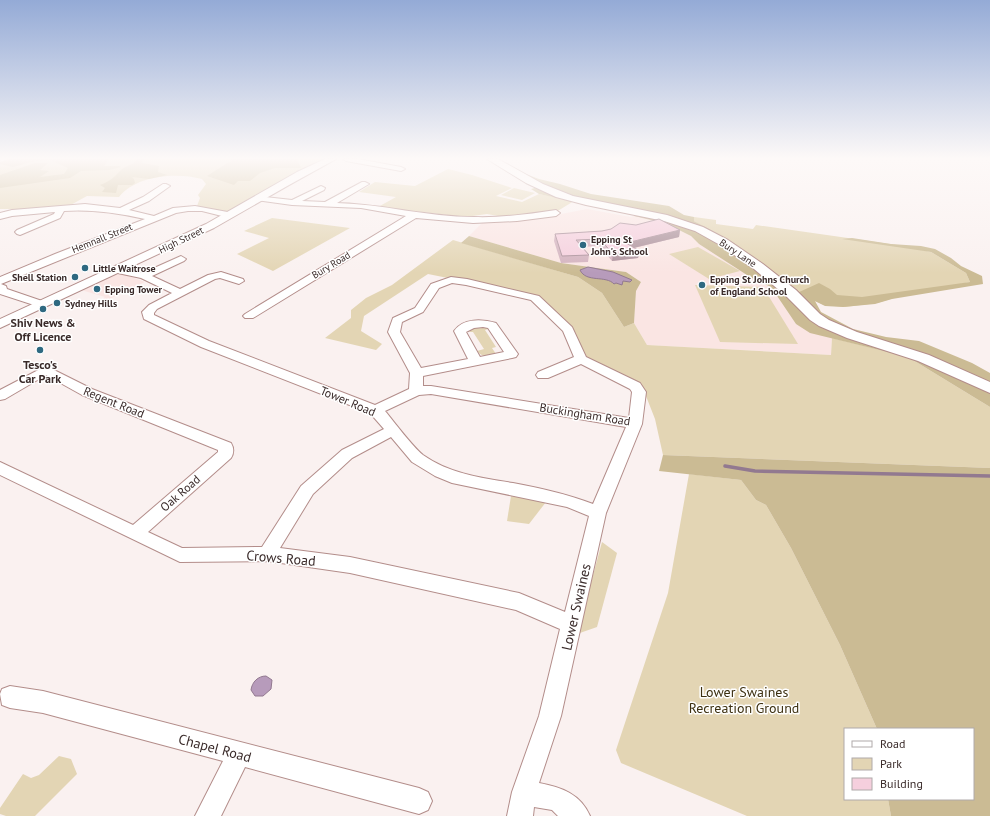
<svg xmlns="http://www.w3.org/2000/svg" width="990" height="816" font-family="'PT Sans',sans-serif">
<style>
.built{fill:#fae5e3}
.green{fill:#e3d5b4}
.forest{fill:#cbbb94}
.water{fill:#b79bbb;stroke:#927990}
.lines{fill:none;stroke-linecap:round;stroke-linejoin:round}
.stream{stroke:#927990;stroke-width:3.5}
.minor-casing{stroke:#b38d8a;stroke-width:2}
.major-casing{stroke:#b38d8a;stroke-width:2}
.minor{fill:#fff;fill-rule:evenodd}
.major{fill:#fff;fill-rule:evenodd}
.wall{fill:#d3b2be}
.shaded-wall{fill:#ac919b}
.building{fill:#f5cfdd;stroke:#ac919b}
.poi-dot{fill:#2e6981;stroke:#fff;stroke-width:1.5}
.labels{text-anchor:middle;dominant-baseline:central;stroke-width:3;stroke-linejoin:round;paint-order:stroke}
.far-street-label{font-size:10px;fill:#3a2b2a;stroke:#fff}
.far-poi-label{font-size:10px;font-weight:bold;fill:#3a2b2a;stroke:#fff;text-anchor:start}
.poi-label{font-size:12px;font-weight:bold;fill:#3a2b2a;stroke:#fff}
.street-label{font-size:12px;fill:#3a2b2a;stroke:#fff}
.near-street-label{font-size:14px;fill:#3a2b2a;stroke:#fff}
.near-park-label{font-size:14px;fill:#3d3010;stroke:#fff}
</style>
<rect width="100%" height="100%" fill="#faf1f0"/>
<g class="built">
<path d="M587 209 631 217 634 216 667 224 691 236 699 244 750 277 771 287 796 324 832 338 831 355 647 345 634 323 636 291 641 282 626 272 561 263 469 236 484 221 556 215Z"/>
<path d="M123 274 145 282 99 304 96 303 105 297 81 290 114 275Z"/>
</g>
<g class="green">
<path d="M9 159H330L229 213 197 206 200 198 198 195 206 184 202 179C177 172 136 175 119 197L87 196 67 207 36 209H0V162Z"/>
<path d="M448 169 472 175 512 188 496 196 522 202 539 194 574 201 556 212 504 217 487 214 465 217 378 207 396 197 359 192 375 182 415 186Z"/>
<path d="M514 188 535 193 522 200 501 195Z"/>
<path d="M694 217 716 220V224L753 229 756 225 904 246 931 252 966 273 970 282 894 298 877 303 845 307 824 305 796 293 710 231 694 221Z"/>
<path d="M272 218 350 228 273 271 237 254 269 238 244 231Z"/>
<path d="M453 240 578 277 602 293 624 327 634 323 647 345 831 355 832 338 908 357 990 407V468L663 455 655 419 644 391 583 358 570 328 537 296 428 274 364 316 361 331 382 344 376 350 325 338 351 318V310L366 298 392 285Z"/>
<path d="M698 247 740 271 709 279 669 254Z"/>
<path d="M695 285 763 287 798 344 720 342Z"/>
<path d="M482 324 491 328 485 330 496 347 492 348 496 354C489 356 482 358 477 351L484 349 473 332H470L466 327Z"/>
<path d="M689 474 741 480 756 500 766 505 791 548 840 645 877 729H845V799H888L891 816H747L621 763 616 750 668 593Z"/>
<path d="M511 496 546 502 529 524 507 521Z"/>
<path d="M602 542 617 553 597 627 577 634Z"/>
<path d="M59 756 71 759 77 774 35 816H6L0 814V808L23 774 31 778 39 775Z"/>
</g>
<g class="forest">
<path d="M9 159H109L104 166H119L121 167 109 170 81 171 70 178 0 188V175L35 163H48L40 170 49 171 40 177 64 174 68 168 50 160 31 162 13 167 0 164V162Z"/>
<path d="M137 159H146L142 163 159 166 158 172 167 175 149 179 132 177 134 179 135 183 132 185H118L116 193 102 192 105 188 100 185C111 181 113 178 121 170 126 165 133 166 137 159Z"/>
<path d="M228 159H297L301 168H275L260 173 250 181H238L234 185 207 176 232 160Z"/>
<path d="M498 159 526 174 539 179 560 184 591 194 669 206 684 215 694 217V221L734 243 797 293 819 283 830 289 837 295 862 297 970 282 966 273 931 252 842 239 852 238 891 244 921 246 935 249 951 258 961 266 982 276 983 284 892 299 875 304 843 307 825 306 815 301 821 312 853 329 886 337 919 341 972 363 990 373V407L908 357 810 333 796 324 771 287 750 277 699 244 691 236 667 224 634 216 639 212 557 198 539 194 531 189 542 186Z"/>
<path d="M469 236 561 263 626 272 641 282 636 291 634 323 624 327 602 293 578 277 461 243Z"/>
<path d="M663 455 990 468V816H891L888 799H973V729H877L840 645 791 548 766 505 756 500 741 480 659 471Z"/>
</g>
<g class="water">
<path d="M588 267 613 272 632 280 630 282 623 281 622 285 616 283 614 284C606 275 586 283 580 270Z"/>
<path d="M266 676 272 680 271 689 263 696H255L251 690C252 682 258 676 266 676Z"/>
</g>
<g class="lines">
<path class="stream" d="M725 466 755 471 990 476"/>
<defs>
<g id="minor">
<path d="M343 159H358L401 167 405 169 401 171 346 161Z"/>
<path d="M362 182H365L369 184 337 203C383 204 427 217 474 217 501 218 529 214 556 210L560 213 556 216 517 221 473 223 416 218 253 318H245L243 316 245 314 406 216 361 208 292 205 256 200V196L292 200 321 186 325 188 324 190 302 201 325 202Z"/>
<path d="M163 184H166L170 186 149 201 129 210 154 216 173 208 195 206 233 213 234 215 230 218 202 211H188L176 213 1 284 6 286 7 289 45 302 47 304 45 306H37L0 294V277L55 254 145 219C118 213 92 209 64 211L60 218 20 235 17 234 15 232 17 230 54 214 55 212 12 216 0 219V213L12 210 85 204 120 208 143 197Z"/>
<path d="M181 256 186 259 184 261 152 276 180 289 208 275 221 272 243 279 244 281 239 284 220 278 215 279 157 309 154 313V315L209 341 375 405 409 389 410 373 388 332 393 318 415 308 431 284 451 277 467 279 539 296 572 327 586 357 640 383 646 392 642 424 606 513 561 716 539 783C561 787 581 794 590 816H558L552 810 534 807 533 816H507L512 792 539 716 560 629 516 610 350 573 267 561 180 562 0 475V462L133 525 218 452V450L82 395 46 375 5 399 0 400V390L46 366 92 389 231 443C234 448 234 453 231 458L148 532 182 548 262 547 301 486 342 450 384 429 370 413 201 347 144 319 142 312 149 305 172 293 141 278 113 272 112 270 117 267 143 273ZM452 283 466 285 531 300 563 331 574 357 538 372 536 375 538 378H548L581 364 630 389 632 392 629 418 431 386H423V376L512 358 516 357 518 354 496 323C482 319 463 318 454 331L468 359 421 368 400 332 402 322 423 312 439 288ZM483 327 488 328 504 352 480 357 466 332 474 328ZM431 394 626 427 593 504C567 494 540 488 513 483 482 478 450 474 423 455 412 446 395 423 385 411L419 395ZM391 437 412 462 435 476 452 483 567 507 589 516 565 612 519 593 350 557 280 548 313 494 352 458Z"/>
<path d="M10 686 43 691 419 788 428 792 432 801 428 810 419 814 245 767 221 816H195L223 761 43 713 10 708 2 705 0 694 2 689Z"/>
</g>
<g id="major">
<path d="M325 159H336L289 185 214 228 0 328V319L206 224 297 172Z"/>
<path d="M487 159H498L543 184 573 196 667 215 703 227 728 240 763 264 796 290 820 314 829 320 857 332 929 355 990 382V393L918 361 847 338 819 326 810 320 786 296 754 269 720 245 695 231 664 221 586 205 556 197 526 183Z"/>
</g>
</defs>
<use href="#minor" class="minor-casing"/>
<use href="#major" class="major-casing"/>
<use href="#minor" class="minor"/>
<use href="#major" class="major"/>
</g>
<path class="wall" d="M636 225 680 230 679 237 634 248 640 251 638 258 612 261 599 246 582 247 589 255 588 262 561 263 554 241 555 234 602 231Z"/>
<g class="shaded-wall">
<path d="M680 230 679 237 625 250 626 243Z"/>
<path d="M640 251 638 258 612 261 613 254Z"/>
</g>
<path class="building" d="M659 219 680 230 626 243 640 251 613 254 600 239 576 240 589 255 562 256 555 234 602 231 611 229 620 223 636 225Z"/>
<linearGradient id="sky" x2="0" y2="1"><stop stop-color="#94aad6"/><stop offset="0.58" stop-color="#fdf9f8"/><stop offset="1" stop-color="#fdf9f8" stop-opacity="0"/></linearGradient>
<rect width="990" height="273" fill="url(#sky)"/>
<g class="poi-dot">
<circle cx="583" cy="245" r="4"/>
<circle cx="85" cy="268" r="4"/>
<circle cx="75" cy="277" r="4"/>
<circle cx="702" cy="285" r="4"/>
<circle cx="97" cy="289" r="4"/>
<circle cx="57" cy="303" r="4"/>
<circle cx="43" cy="309" r="4"/>
<circle cx="40" cy="350" r="4"/>
</g>
<g class="labels">
<g class="far-street-label">
<text transform="translate(102 238) rotate(-22)">Hemnall Street</text>
<text transform="translate(181 240) rotate(-26)">High Street</text>
<text transform="translate(738 253) rotate(34)">Bury Lane</text>
<text transform="translate(331 265) rotate(-31)">Bury Road</text>
</g>
<g class="far-poi-label">
<text x="591" y="239">Epping St<tspan x="591" dy="12">John's School</tspan></text>
<text x="93" y="268">Little Waitrose</text>
<text x="67" y="277" text-anchor="end">Shell Station</text>
<text x="710" y="279">Epping St Johns Church<tspan x="710" dy="12">of England School</tspan></text>
<text x="105" y="289">Epping Tower</text>
<text x="65" y="303">Sydney Hills</text>
</g>
<g class="poi-label">
<text x="43" y="322">Shiv News &amp;<tspan x="43" dy="14">Off Licence</tspan></text>
<text x="40" y="364">Tesco's<tspan x="40" dy="14">Car Park</tspan></text>
</g>
<g class="street-label">
<text transform="translate(348 401) rotate(23)">Tower Road</text>
<text transform="translate(114 402) rotate(22)">Regent Road</text>
<text transform="translate(585 414) rotate(9)">Buckingham Road</text>
<text transform="translate(180 493) rotate(-41)">Oak Road</text>
</g>
<g class="near-street-label">
<text transform="translate(281 558) rotate(5)">Crows Road</text>
<text transform="translate(576 607) rotate(-77)">Lower Swaines</text>
<text transform="translate(215 748) rotate(15)">Chapel Road</text>
</g>
<g class="near-park-label">
<text x="744" y="692">Lower Swaines<tspan x="744" dy="16">Recreation Ground</tspan></text>
</g>
</g>
<rect x="844" y="728" width="130" height="72" fill="#ffffff" stroke="#b0aaaa"/>
<rect x="852" y="741" width="20" height="6" fill="#ffffff" stroke="#b0aaaa"/>
<text x="880" y="748" font-size="12" fill="#3a2b2a">Road</text>
<rect x="852" y="758" width="20" height="12" fill="#e3d5b4" stroke="#b0aaaa"/>
<text x="880" y="768" font-size="12" fill="#3a2b2a">Park</text>
<rect x="852" y="778" width="20" height="12" fill="#f5cfdd" stroke="#b0aaaa"/>
<text x="880" y="788" font-size="12" fill="#3a2b2a">Building</text>
</svg>
